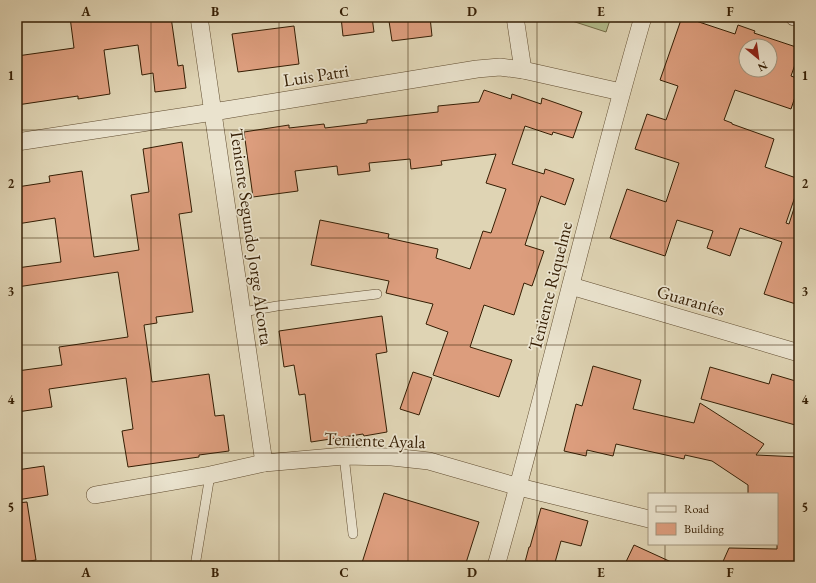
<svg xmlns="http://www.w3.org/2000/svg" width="816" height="583" font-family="'EB Garamond',serif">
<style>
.green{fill:#b3bc8c;stroke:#746d48}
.building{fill:#dc9d7d;stroke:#351e04;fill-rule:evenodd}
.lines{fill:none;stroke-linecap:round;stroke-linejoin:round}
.lane-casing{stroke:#604c30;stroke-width:10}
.street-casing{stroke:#604c30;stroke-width:18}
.lane{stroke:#eae3ce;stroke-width:9}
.street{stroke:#eae3ce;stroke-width:17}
.grid{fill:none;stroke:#351e04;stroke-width:1;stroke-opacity:0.55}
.labels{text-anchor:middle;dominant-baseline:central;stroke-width:3.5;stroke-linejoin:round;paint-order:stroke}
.street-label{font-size:18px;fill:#351e04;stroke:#eae3ce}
.neatline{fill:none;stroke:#351e04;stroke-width:1.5}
.grid-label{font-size:13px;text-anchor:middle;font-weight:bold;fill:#351e04}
</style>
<rect width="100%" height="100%" fill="#dfd4b4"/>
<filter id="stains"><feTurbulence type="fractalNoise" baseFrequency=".005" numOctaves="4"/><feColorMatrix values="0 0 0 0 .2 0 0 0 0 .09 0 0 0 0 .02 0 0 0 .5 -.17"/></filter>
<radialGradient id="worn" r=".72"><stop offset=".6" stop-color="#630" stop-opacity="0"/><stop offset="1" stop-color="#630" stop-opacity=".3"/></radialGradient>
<path class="green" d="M567 17H611L606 32 566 19Z"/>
<g class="building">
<path d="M70 17H145L146 21 171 17 178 66 183 65 186 88 155 92 153 73 142 75 138 45 104 50 110 94 78 99V96L17 105V56L74 48Z"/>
<path d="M341 17H372L374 32 343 36Z"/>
<path d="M417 17H430L432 36 392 41 389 21Z"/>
<path d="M682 17H684L735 34 738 25 755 31 754 33 799 48V53L791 76 799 79V85L791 109 735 90 724 120 732 123V124L774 139 765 167 799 179V185L786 223 789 224 796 202H799V305L764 294 782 242 740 228 730 256 707 248 713 231 677 220 665 256 610 238 627 189 666 202 679 163 635 149 647 114 666 120 678 86 660 80ZM746 46H770V70H746Z"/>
<path d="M294 26 299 64 238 72 232 34Z"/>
<path d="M484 90 511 99 512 94 541 104 542 98 582 112 573 138 553 132 552 135 525 126 512 164 544 174 545 169 574 179 565 205 541 196 525 245 544 251 532 286 524 283 514 315 484 305 470 347 512 360 499 397 433 375 448 332 426 324 433 304 386 293 389 281 311 265 320 220 389 234 388 238 438 249 436 258 470 269 483 231 491 233 506 189 486 183 496 154 441 161 442 165 411 169 410 159 369 163 370 171 338 175 337 166 295 171 298 191 253 197 244 132 289 125V128L324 124 325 128 367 123V120L438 112V106L479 102Z"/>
<path d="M182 142 192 212 179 214 193 312 156 317 157 323 144 325 152 382 209 374 215 416 224 415 229 451 199 455V457L128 467 122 431 133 429 126 378 49 389 52 407 17 412V371L62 365 59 347 128 337 118 272 17 287V268L61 262 55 218 17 224V187L50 182 49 176 82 171 94 257 139 250 131 195 149 192 143 149Z"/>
<path d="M382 316 387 352 376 354 387 432 364 436 363 434 311 442 305 394 299 395 294 365 284 367 279 331Z"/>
<path d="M593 366 641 380 633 409 694 423 700 403 764 444 756 455 799 457V566H721L729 548 777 549V494H748V485L712 461 685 455 684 459 616 444 613 456 587 450 586 456 564 451 576 404 582 406Z"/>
<path d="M710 367 769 384 772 374 799 382V426L701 399Z"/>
<path d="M413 372 432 378 419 415 400 409Z"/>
<path d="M44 466 48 495 17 500V470Z"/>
<path d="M384 493 479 522 465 566H361Z"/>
<path d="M27 502 36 560 17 563V503Z"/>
<path d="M541 508 588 521 581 546 561 541 554 566H524L529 547H530Z"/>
<path d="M634 545 680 566H624Z"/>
</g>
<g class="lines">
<defs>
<g id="lane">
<path d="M243 312 277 306 377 294"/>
<path d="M344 456 353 534"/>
<path d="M195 566 210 475"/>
</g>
<g id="street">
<path d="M199 17 264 463"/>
<path d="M515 17 523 70"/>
<path d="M794 17 799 18"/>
<path d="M17 142 213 112 477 69 500 67 523 70 621 92"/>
<path d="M571 286 799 353"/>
<path d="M95 495 210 475 264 463 344 456 392 457 429 461 519 487 649 519"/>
<path d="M496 566C548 384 590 199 643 17"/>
</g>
</defs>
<use href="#lane" class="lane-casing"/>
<use href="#street" class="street-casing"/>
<use href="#lane" class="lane"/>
<use href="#street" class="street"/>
</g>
<path class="grid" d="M151 17V566M279 17V566M408 17V566M537 17V566M665 17V494M17 130H799M17 238H799M17 345H799M17 453H799M665 544V566"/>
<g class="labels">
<g class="street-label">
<text transform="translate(316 75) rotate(-9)">Luis Patri</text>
<text transform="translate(252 237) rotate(82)">Teniente Segundo Jorge Alcorta</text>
<text transform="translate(550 286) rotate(-76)">Teniente Riquelme</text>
<text transform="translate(691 300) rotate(16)">Guaraníes</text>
<text transform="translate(375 440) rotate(2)">Teniente Ayala</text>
</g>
</g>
<rect width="816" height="583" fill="none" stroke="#dfd4b4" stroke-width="44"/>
<rect x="648" y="493" width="130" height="52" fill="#eae3ce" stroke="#a2947d"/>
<rect x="656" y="506" width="20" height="6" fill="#eae3ce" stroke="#a2947d"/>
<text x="684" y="513" font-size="12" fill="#351e04">Road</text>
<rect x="656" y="523" width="20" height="12" fill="#dc9d7d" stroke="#a2947d"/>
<text x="684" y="533" font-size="12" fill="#351e04">Building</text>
<g transform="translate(758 58) rotate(151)"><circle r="19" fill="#eae3ce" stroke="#a2947d"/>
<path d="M0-3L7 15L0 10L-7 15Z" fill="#8f2418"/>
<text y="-6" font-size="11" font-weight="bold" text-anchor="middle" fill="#351e04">N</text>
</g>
<rect x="22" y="22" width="772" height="539" class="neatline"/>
<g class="grid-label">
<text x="86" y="16">A</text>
<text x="215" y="16">B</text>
<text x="344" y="16">C</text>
<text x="472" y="16">D</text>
<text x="601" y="16">E</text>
<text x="730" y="16">F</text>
<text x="11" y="80">1</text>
<text x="805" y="80">1</text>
<text x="11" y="188">2</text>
<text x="805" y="188">2</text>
<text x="11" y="296">3</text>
<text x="805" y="296">3</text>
<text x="11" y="404">4</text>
<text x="805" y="404">4</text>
<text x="11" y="512">5</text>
<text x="805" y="512">5</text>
<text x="86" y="577">A</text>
<text x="215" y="577">B</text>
<text x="344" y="577">C</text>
<text x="472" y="577">D</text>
<text x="601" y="577">E</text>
<text x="730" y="577">F</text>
</g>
<rect width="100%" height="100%" filter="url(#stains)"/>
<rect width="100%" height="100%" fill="url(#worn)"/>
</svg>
